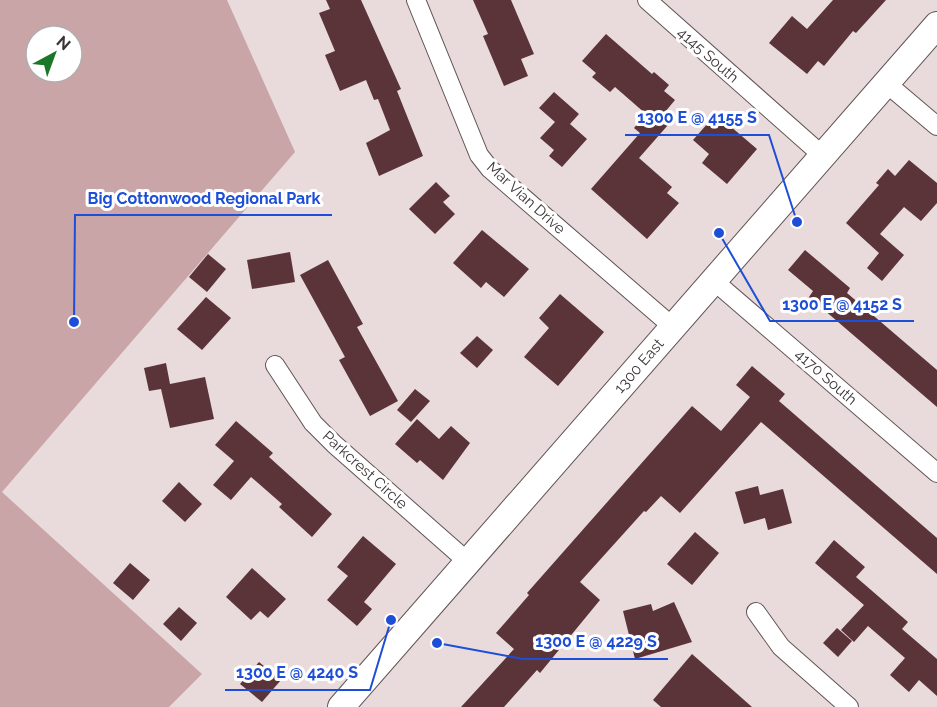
<svg xmlns="http://www.w3.org/2000/svg" width="937" height="707" font-family="Raleway,sans-serif">
<style>
.green{fill:#c9a5a7;fill-rule:evenodd}
.building{fill:#5a3438}
.lines{fill:none;stroke-linecap:round;stroke-linejoin:round}
.street-casing{stroke:#605454;stroke-width:20}
.secondary-casing{stroke:#605454;stroke-width:28}
.street{stroke:#fff;stroke-width:18}
.secondary{stroke:#fff;stroke-width:26}
.labels{text-anchor:middle;dominant-baseline:central;stroke-width:6;stroke-linejoin:round;paint-order:stroke}
.street-label{font-size:15px;fill:#3b3536;stroke:#fff}
.leader{fill:none;stroke:#1d4ed8;stroke-width:2}
.callout-dot{fill:#1d4ed8;stroke:#fff;stroke-width:2}
.callout-label{font-size:16px;text-anchor:middle;font-weight:bold;fill:#1d4ed8;stroke:#fff;stroke-width:6;stroke-linejoin:round;paint-order:stroke}
</style>
<rect width="100%" height="100%" fill="#e9dadb"/>
<path class="green" d="M0 0H227L295 152 2 492 202 674 169 707H0ZM36 36H72V72H36Z"/>
<g class="building">
<path d="M326 0H361L401 89 397 91 423 156 379 176 366 143 390 130 378 99 374 100 366 80 340 91 325 55 335 51 319 13 330 9Z"/>
<path d="M473 0H511L534 54 521 59 528 76 504 86 483 36 488 34Z"/>
<path d="M833 0H886L856 33 853 31 824 66 818 61 807 74 769 43 792 16 807 29Z"/>
<path d="M606 34 652 74 654 72 669 85 664 91 675 100 660 118 668 125 639 158 672 187 667 193 679 203 647 239 591 189 640 133 634 128 646 114 615 87 610 92 592 77 596 73 582 61Z"/>
<path d="M554 92 579 114 570 124 587 139 562 167 549 156 554 150 540 138 555 122 539 108Z"/>
<path d="M716 114 757 149 727 184 702 163 709 154 693 140Z"/>
<path d="M909 160 937 183V203L921 221 904 207 880 234 904 255 882 281 867 268 879 253 846 223 879 185 876 183 888 169 895 176Z"/>
<path d="M436 182 450 196 443 202 455 214 435 234 409 209Z"/>
<path d="M482 230 529 269 504 297 486 282 481 288 453 263Z"/>
<path d="M805 250 850 288 847 293 937 370V407L809 297 813 291 788 270Z"/>
<path d="M290 252 295 282 252 289 247 260Z"/>
<path d="M208 254 226 269 207 292 189 277Z"/>
<path d="M328 260 363 324 357 327 398 401 370 416 339 360 345 357 300 275Z"/>
<path d="M560 294 604 332 558 386 524 357 549 328 539 318Z"/>
<path d="M206 297 231 318 202 350 177 329Z"/>
<path d="M477 336 493 350 477 368 460 353Z"/>
<path d="M166 363 170 384 205 377 214 419 170 428 161 389 149 391 144 368Z"/>
<path d="M752 366 785 394 779 401 937 538V574L761 422 680 513 661 496 646 512 644 511 580 582 600 600 540 673 537 670 504 707H461L514 649 496 633 529 595 527 593 692 406 721 431 750 397 736 385Z"/>
<path d="M415 389 430 401 411 422 397 410Z"/>
<path d="M417 419 439 439 451 426 470 443 443 480 420 460 417 463 395 444Z"/>
<path d="M236 421 273 453 269 457 332 514 312 537 279 507 282 504 251 477 231 500 213 485 234 461 215 445Z"/>
<path d="M179 482 202 504 185 522 162 501Z"/>
<path d="M758 486 760 495 783 489 792 523 768 530 765 518 744 524 735 492Z"/>
<path d="M695 532 719 553 692 585 667 564Z"/>
<path d="M363 536 396 564 364 602 372 609 357 626 327 600 348 576 337 567Z"/>
<path d="M834 540 865 567 856 577 908 622 902 629 937 659V696L919 680 909 692 890 675 905 658 868 626 854 642 841 630 864 605 815 563Z"/>
<path d="M130 563 150 580 133 600 113 583Z"/>
<path d="M252 568 286 599 268 618 260 611 251 620 226 597Z"/>
<path d="M674 602 692 642 635 659 623 611 651 604 653 611Z"/>
<path d="M179 607 197 623 181 641 163 624Z"/>
<path d="M837 628 852 641 838 657 823 643Z"/>
<path d="M692 654 752 707H661L653 700Z"/>
<path d="M259 662 281 680 262 702 240 684Z"/>
</g>
<g class="lines">
<defs>
<g id="street">
<path d="M416 0 479 155 490 169 673 327"/>
<path d="M647 0 823 156"/>
<path d="M886 83 937 126"/>
<path d="M714 281 937 473"/>
<path d="M275 365 313 423 334 444 468 562"/>
<path d="M756 612 781 647 849 707"/>
</g>
<path id="secondary" d="M341 707 937 25"/>
</defs>
<use href="#street" class="street-casing"/>
<use href="#secondary" class="secondary-casing"/>
<use href="#street" class="street"/>
<use href="#secondary" class="secondary"/>
</g>
<g class="labels">
<g class="street-label">
<text transform="translate(708 55) rotate(41)">4145 South</text>
<text transform="translate(526 198) rotate(42)">Mar Vian Drive</text>
<text transform="translate(639 366) rotate(-49)">1300 East</text>
<text transform="translate(826 377) rotate(41)">4170 South</text>
<text transform="translate(365 470) rotate(42)">Parkcrest Circle</text>
</g>
</g>
<path class="leader" d="M797 222L769 135H625M74 322L75 215H332M719 233L770 321H914M437 643L523 659H668M391 620L370 690H225"/>
<g class="callout-dot">
<circle cx="797" cy="222" r="6"/>
<circle cx="74" cy="322" r="6"/>
<circle cx="719" cy="233" r="6"/>
<circle cx="437" cy="643" r="6"/>
<circle cx="391" cy="620" r="6"/>
</g>
<g class="callout-label">
<text x="697" y="123">1300 E @ 4155 S</text>
<text x="204" y="204">Big Cottonwood Regional Park</text>
<text x="842" y="310">1300 E @ 4152 S</text>
<text x="596" y="647">1300 E @ 4229 S</text>
<text x="297" y="678">1300 E @ 4240 S</text>
</g>
<g transform="translate(54 54) rotate(41)"><circle r="28" fill="#ffffff" stroke="#b1aeaf" stroke-width="1.5"/>
<path d="M0-4.5L10 22L0 15L-10 22Z" fill="#187728"/>
<text y="-9" font-size="16" font-weight="bold" text-anchor="middle" fill="#3b3536">N</text>
</g>
</svg>
